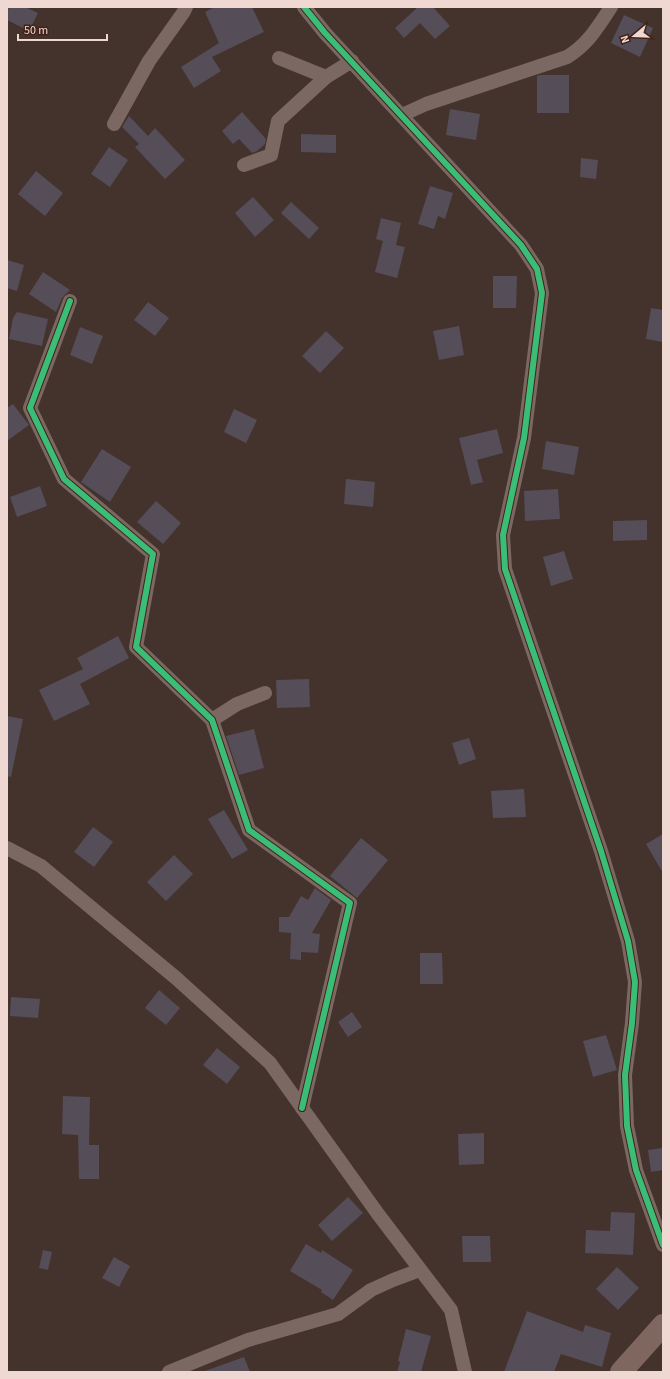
<svg xmlns="http://www.w3.org/2000/svg" width="670" height="1379" font-family="'Source Sans 3',sans-serif">
<style>
.building{fill:#554d57}
.lines{fill:none;stroke-linecap:round;stroke-linejoin:round}
.street{stroke:#7b6862;stroke-width:14}
.primary{stroke:#7f675f;stroke-width:22}
.cycleway-casing{stroke:#432319;stroke-width:8}
.cycleway{stroke:#3abd76;stroke-width:6}
</style>
<rect width="100%" height="100%" fill="#44322d"/>
<g class="building">
<path d="M9 7H25L38 13 29 31 7 20V12Z"/>
<path d="M215 7H252L264 32 212 57 221 71 194 88 181 67 219 43 205 12Z"/>
<path d="M418 7H433L450 26 435 39 420 23 404 38 395 28Z"/>
<path d="M624 15 653 28 640 57 611 43Z"/>
<path d="M540 75H569V113H537V76Z"/>
<path d="M450 109 480 114 476 140 446 135Z"/>
<path d="M242 112 266 139 265 144 257 151 252 153 239 139 233 144 222 131Z"/>
<path d="M129 116 148 136 155 128 185 160 165 179 135 147 139 144 122 127Z"/>
<path d="M301 134 336 135V153L301 152Z"/>
<path d="M109 147 128 160 110 187 91 174Z"/>
<path d="M581 158 598 160 596 179 580 177Z"/>
<path d="M36 171 63 193 45 216 18 194Z"/>
<path d="M430 186 453 193 445 219 438 216 434 229 418 224Z"/>
<path d="M253 197 274 220 255 237 235 213Z"/>
<path d="M291 202 319 228 309 239 281 213Z"/>
<path d="M381 218 401 223 396 245 405 247 397 278 375 272 383 241 376 239Z"/>
<path d="M7 260 24 265 17 291 7 288Z"/>
<path d="M43 272 70 290 62 298 56 312 29 294Z"/>
<path d="M493 276H517L516 308H493Z"/>
<path d="M148 302 169 318 155 336 134 320Z"/>
<path d="M651 308 663 310V342L646 339Z"/>
<path d="M17 312 48 319 42 346 9 339 13 318Z"/>
<path d="M459 326 464 355 439 360 433 331Z"/>
<path d="M80 327 103 336 92 364 70 355Z"/>
<path d="M326 331 344 348 320 373 302 356Z"/>
<path d="M13 404 29 425 7 441V408Z"/>
<path d="M234 409 257 420 246 443 224 432Z"/>
<path d="M497 429 503 453 477 460 483 482 471 485 459 438Z"/>
<path d="M546 441 579 447 574 475 542 469Z"/>
<path d="M102 449 131 467 110 502 81 482Z"/>
<path d="M346 479 375 482 373 507 344 504Z"/>
<path d="M40 486 47 506 17 517 10 497Z"/>
<path d="M558 489 560 519 525 521 524 491Z"/>
<path d="M156 501 181 523 163 544 137 522Z"/>
<path d="M647 520V540L613 541V521Z"/>
<path d="M564 551 573 579 551 586 543 557Z"/>
<path d="M118 636 129 658 80 684 90 704 54 721 39 690 83 669 77 658Z"/>
<path d="M309 679 310 707 277 708 276 680Z"/>
<path d="M7 716 23 719 11 777 7 776Z"/>
<path d="M254 729 264 768 239 775 226 736Z"/>
<path d="M469 738 476 759 459 765 452 743Z"/>
<path d="M524 789 526 817 493 818 491 791Z"/>
<path d="M224 810 248 850 232 859 208 819Z"/>
<path d="M93 827 113 842 94 867 74 852Z"/>
<path d="M663 834V873L646 844Z"/>
<path d="M361 838 388 860 357 898 330 876Z"/>
<path d="M174 855 193 874 166 901 147 882Z"/>
<path d="M315 888 331 900 312 933 320 934 318 953 301 952V960L290 959 291 933 279 932V917H289L301 896 308 900Z"/>
<path d="M420 953H442L443 984H420Z"/>
<path d="M159 990 180 1008 166 1025 145 1008Z"/>
<path d="M11 997 40 999 38 1018 10 1016Z"/>
<path d="M352 1012 362 1027 348 1037 338 1022Z"/>
<path d="M606 1035 617 1070 593 1077 583 1041Z"/>
<path d="M217 1048 240 1067 227 1084 203 1065Z"/>
<path d="M63 1096 90 1097 89 1145H99V1179H79L78 1135 62 1134Z"/>
<path d="M484 1133V1164L459 1165 458 1134Z"/>
<path d="M663 1148V1170L651 1172 648 1150Z"/>
<path d="M348 1197 363 1213 332 1241 318 1225Z"/>
<path d="M611 1212 635 1213 633 1255 585 1253 586 1230 610 1231Z"/>
<path d="M462 1236H490L491 1262H463Z"/>
<path d="M306 1244 321 1253 322 1250 353 1270 333 1300 321 1292 322 1290 290 1271Z"/>
<path d="M43 1250 52 1252 48 1270 39 1268Z"/>
<path d="M114 1257 130 1266 119 1287 102 1278Z"/>
<path d="M617 1267 639 1288 618 1310 596 1289Z"/>
<path d="M527 1311 583 1332 585 1325 611 1333 602 1367 561 1354 554 1372H504Z"/>
<path d="M406 1329 431 1336 421 1372H397L400 1362 398 1361Z"/>
<path d="M244 1357 250 1372H206L205 1371Z"/>
</g>
<g class="lines">
<g class="street">
<path d="M304 7 325 33 521 245 537 269 542 293 524 438 503 535 505 569 601 851 628 941 635 982 632 1023 625 1075 627 1126 636 1170 663 1245"/>
<path d="M279 58 326 77 352 61"/>
<path d="M402 115 426 104 567 57C588 44 598 27 611 7"/>
<path d="M114 124 149 61 183 13 186 7"/>
<path d="M244 165 271 155 278 121 326 77"/>
<path d="M70 301 30 408 64 479 153 554 136 647 212 720 249 830 350 903 302 1108"/>
<path d="M212 720 237 704 265 693"/>
<path d="M7 848 41 866 176 978 270 1063 378 1214 451 1310 465 1372"/>
<path d="M169 1372 248 1340 338 1314 371 1290 393 1280 420 1270"/>
</g>
<path class="primary" d="M621 1372 663 1325"/>
<defs>
<g id="cycleway">
<path d="M304 7 325 33 521 245 537 269 542 293 524 438 503 535 505 569 601 851 628 941 635 982 632 1023 625 1075 627 1126 636 1170 663 1245"/>
<path d="M70 301 30 408 64 479 153 554 136 647 212 720 249 830 350 903 302 1108"/>
</g>
</defs>
<use href="#cycleway" class="cycleway-casing"/>
<use href="#cycleway" class="cycleway"/>
</g>
<rect width="670" height="1379" fill="none" stroke="#eed8d1" stroke-width="16"/>
<g transform="translate(634 36) rotate(251)" stroke="#432319" stroke-width="3" paint-order="stroke">
<path d="M0-3L7 15L0 10L-7 15Z" fill="#eed8d1"/>
<text y="-6" font-size="11" font-weight="bold" text-anchor="middle" fill="#eed8d1">N</text>
</g>
<path d="M18 34v6h89v-6" fill="none" stroke="#eed8d1" stroke-width="2"/>
<text x="24" y="34" font-size="12" fill="#eed8d1" stroke="#432319" stroke-width="3" paint-order="stroke">50 m</text>
</svg>
